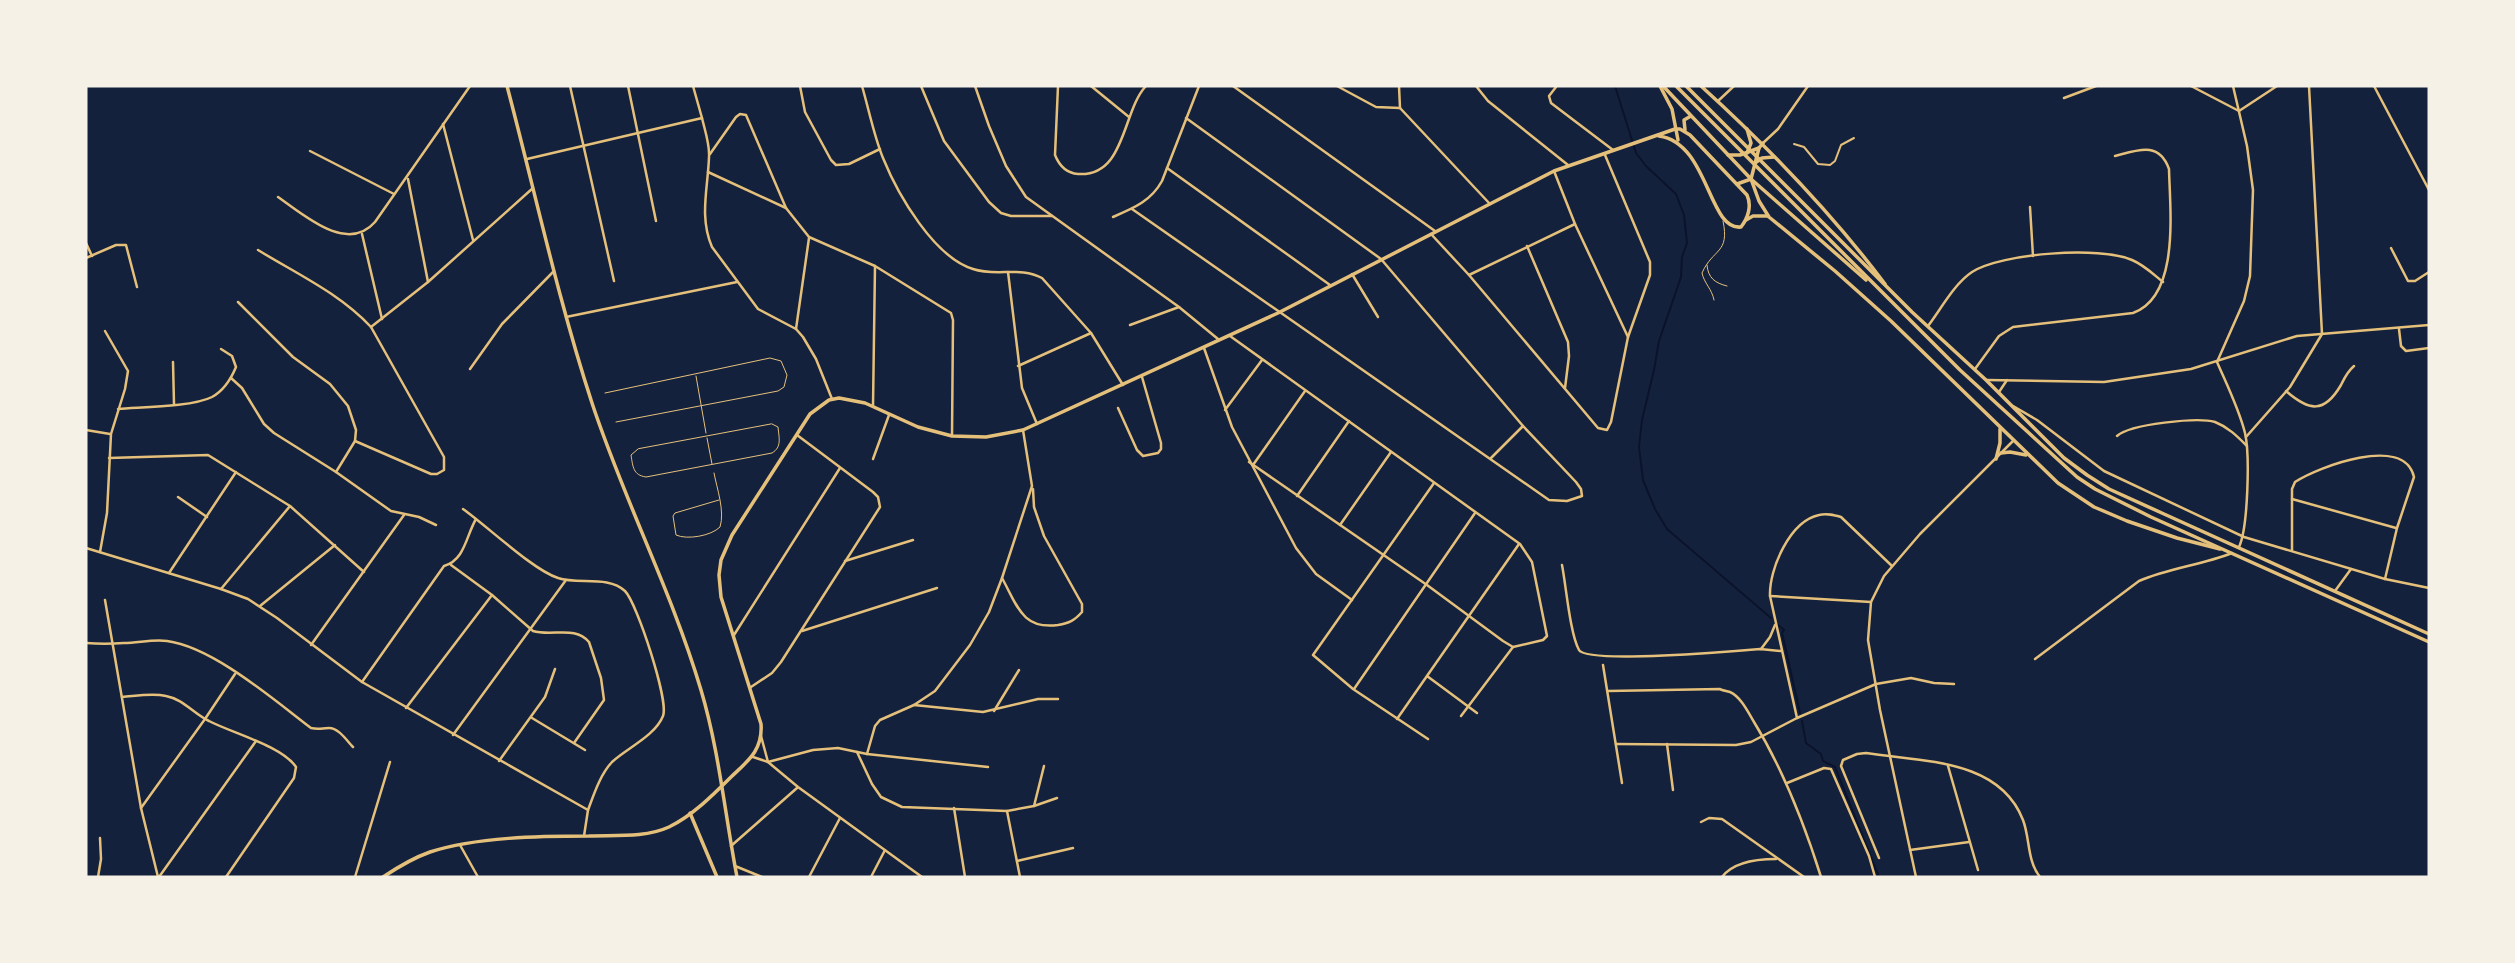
<svg xmlns="http://www.w3.org/2000/svg" width="2515" height="963" font-family="'Titillium Web',sans-serif">
<style>
.lines{fill:none;stroke-linecap:round;stroke-linejoin:round}
.stream{stroke:#0b132b;stroke-width:2}
.service{stroke:#e5c07b;stroke-width:1}
.pedestrian{stroke:#e5c07b;stroke-width:2}
.minor{stroke:#e5c07b;stroke-width:2.5}
.tertiary{stroke:#e5c07b;stroke-width:2.5}
.secondary{stroke:#e5c07b;stroke-width:3.5}
.trunk{stroke:#e5c07b;stroke-width:3.5}
</style>
<rect width="100%" height="100%" fill="#14213d"/>
<g class="lines">
<g class="stream">
<path d="M1615 86 1636 153 1646 166 1676 194 1684 215 1687 243 1682 257 1681 277 1659 341 1654 370 1642 420 1639 447 1643 480 1655 509 1667 529 1771 618"/>
<path d="M1778 625 1784 630 1782 633 1800 713"/>
<path d="M1802 721 1806 743 1821 754 1823 761 1835 767 1879 877"/>
</g>
<g class="service">
<path d="M1707 265C1708 278 1715 283 1727 286"/>
<path d="M1714 300C1712 289 1704 283 1702 273 1713 248 1730 254 1723 221"/>
<path d="M696 376 706 433"/>
<path d="M605 393 770 358 781 361 787 375 784 387 778 391 616 422"/>
<path d="M772 424 778 427C779 438 782 447 772 453L646 477C633 475 633 467 631 455L638 449Z"/>
<path d="M707 438 712 464"/>
<path d="M714 473C717 489 725 511 720 527 711 536 687 540 676 535L673 516 675 513 719 500"/>
</g>
<path class="pedestrian" d="M1794 144 1804 147 1818 164 1830 165 1835 161 1841 145 1854 138"/>
<g class="minor">
<path d="M570 86 614 281"/>
<path d="M628 86 656 221"/>
<path d="M693 86 702 118"/>
<path d="M800 86 805 112 831 160 836 165 849 164 880 149"/>
<path d="M862 86C869 110 874 136 883 158 898 195 934 257 973 269 996 277 1020 266 1042 278L1091 333 1123 385"/>
<path d="M921 86 944 141 989 202 1001 213 1011 216H1052"/>
<path d="M975 86 989 126 1006 166 1026 197 1179 307 1218 339"/>
<path d="M1058 86 1055 155C1059 165 1066 173 1078 174 1126 177 1122 111 1146 86"/>
<path d="M1091 86 1129 117"/>
<path d="M1233 86 1435 231"/>
<path d="M1337 86 1376 107 1400 108"/>
<path d="M1399 86 1400 108"/>
<path d="M1476 86 1488 101 1568 165"/>
<path d="M2191 86 2239 111"/>
<path d="M2233 86 2247 146 2253 190 2250 276 2244 301 2217 362C2227 385 2239 409 2245 433 2250 455 2248 528 2239 547"/>
<path d="M2374 86 2429 190"/>
<path d="M1556 87 1549 96 1551 103 1613 150"/>
<path d="M2064 98 2096 86"/>
<path d="M1718 101 1734 86"/>
<path d="M1400 108 1490 204"/>
<path d="M2239 111 2277 86"/>
<path d="M443 124 473 240"/>
<path d="M310 151 394 194"/>
<path d="M710 154 736 117 740 114 746 115 786 208"/>
<path d="M1167 168 1330 285"/>
<path d="M1554 171 1575 224 1628 337"/>
<path d="M708 172 786 208 809 237 875 266 951 313 953 320 952 436"/>
<path d="M408 179 428 282"/>
<path d="M278 197C304 215 347 254 375 222L470 86"/>
<path d="M2030 207 2033 256"/>
<path d="M1132 209 1549 500 1567 501 1582 496 1581 489 1576 482 1523 426 1381 259 1186 118"/>
<path d="M1113 217C1134 208 1151 201 1162 181L1199 86"/>
<path d="M362 234 382 319"/>
<path d="M1431 234 1469 275 1598 428 1607 430 1611 422 1628 337 1650 275V262L1605 155"/>
<path d="M86 243 92 256"/>
<path d="M1527 246 1568 342 1569 356 1565 388"/>
<path d="M2391 248 2408 281H2415L2429 272"/>
<path d="M258 250C297 274 339 293 371 327L444 457V470L437 474H431L355 441"/>
<path d="M86 258 116 245H126L137 287"/>
<path d="M1008 272 1022 388 1037 424"/>
<path d="M1352 274 1378 317"/>
<path d="M1469 275 1575 224"/>
<path d="M238 302 293 357 330 384 348 406 356 430 355 441 336 472"/>
<path d="M566 317 737 282"/>
<path d="M1130 325 1179 307"/>
<path d="M1928 326C1941 309 1954 284 1972 272 2002 253 2100 246 2132 260 2144 265 2153 274 2163 282"/>
<path d="M371 327 428 282 533 188"/>
<path d="M796 329 809 238"/>
<path d="M2399 329 2401 346 2406 351 2429 348"/>
<path d="M1230 336 1520 544 1532 562 1547 636 1543 640 1513 647 1503 641 1427 585 1249 462"/>
<path d="M1204 348 1232 427 1296 548 1316 574 1352 600"/>
<path d="M173 362 174 404"/>
<path d="M1018 366 1091 333"/>
<path d="M470 369 502 324 554 271"/>
<path d="M1975 369 1999 336 2013 327 2133 313C2180 296 2170 211 2169 169 2159 141 2138 150 2115 156"/>
<path d="M231 378 242 388 264 424 274 433 336 472 391 511 419 517 436 525"/>
<path d="M2286 391C2309 411 2324 414 2341 385 2345 377 2347 372 2354 366"/>
<path d="M873 406 875 266"/>
<path d="M2013 406 2037 420 2104 471 2244 537 2385 579 2429 588"/>
<path d="M1118 408 1137 450 1143 456 1158 453 1161 449V443L1142 377"/>
<path d="M118 409C142 407 192 407 212 397 223 391 231 379 236 367L232 356 221 349"/>
<path d="M1225 410 1262 360"/>
<path d="M86 430 110 434"/>
<path d="M2117 436C2130 424 2198 417 2215 422 2228 427 2237 436 2247 446"/>
<path d="M2246 437 2290 387 2322 334 2309 86"/>
<path d="M109 458 208 455 290 506 364 572"/>
<path d="M1491 458 1523 426"/>
<path d="M873 459 889 415"/>
<path d="M1253 465 1305 391"/>
<path d="M1297 496 1349 421"/>
<path d="M178 497 207 517"/>
<path d="M2292 499 2396 528"/>
<path d="M463 509C487 526 533 570 558 578 578 585 608 575 625 591 637 603 669 701 663 716 655 736 627 748 612 762 600 775 594 794 588 810"/>
<path d="M1340 525 1391 452"/>
<path d="M2292 550V489L2295 482C2318 467 2404 434 2414 477L2397 528 2385 579"/>
<path d="M100 552 107 513 111 434 125 389 128 371 105 331"/>
<path d="M845 561 913 540"/>
<path d="M451 565 492 595 533 631C552 637 575 625 589 642L601 678 604 700 574 743"/>
<path d="M1562 565C1566 585 1570 634 1579 650 1586 664 1737 651 1760 649L1781 651"/>
<path d="M169 573 236 472"/>
<path d="M1002 578C1017 605 1022 630 1058 625 1069 623 1074 621 1082 612V604L1044 536 1034 507 1033 489"/>
<path d="M221 589 290 506"/>
<path d="M2335 591 2351 569"/>
<path d="M1770 596 1871 602"/>
<path d="M105 600 141 808 158 877"/>
<path d="M260 606 335 545"/>
<path d="M802 631 937 588"/>
<path d="M734 635 840 468"/>
<path d="M86 643C98 644 111 644 124 643 138 643 153 639 167 641 213 647 274 700 311 728 319 730 322 728 329 728 339 728 347 741 353 747"/>
<path d="M311 645 404 515"/>
<path d="M1761 649 1770 637 1775 625"/>
<path d="M2035 659 2139 581C2169 568 2202 565 2232 553"/>
<path d="M1603 665 1622 783"/>
<path d="M1427 676 1477 713"/>
<path d="M362 682 444 566C465 560 466 536 476 519"/>
<path d="M751 687 772 673 781 662 880 507 878 497 873 492 797 435"/>
<path d="M1354 689 1475 513"/>
<path d="M1608 691 1720 689C1721 690 1730 692 1730 692 1741 697 1748 712 1754 722 1784 771 1804 823 1821 877"/>
<path d="M122 697C136 696 152 693 166 696 183 699 194 714 209 721 232 733 282 746 296 767L294 778 226 877"/>
<path d="M914 705 983 712 1038 699H1058"/>
<path d="M406 708 492 595"/>
<path d="M994 711 1019 670"/>
<path d="M1461 716 1513 647"/>
<path d="M532 718 585 750"/>
<path d="M1797 718 1770 596C1769 569 1790 521 1819 515 1827 513 1834 515 1841 517L1892 566"/>
<path d="M1397 719 1519 544"/>
<path d="M453 735 566 580"/>
<path d="M761 736 768 762 813 750 838 748 867 754 988 767"/>
<path d="M1428 739 1353 689 1313 655 1434 483"/>
<path d="M1616 744 1736 745 1751 742 1797 718 1876 684 1911 678 1934 683 1954 684"/>
<path d="M1667 744 1673 790"/>
<path d="M857 752 872 784 881 797 902 807 1007 811 1034 806 1057 798"/>
<path d="M867 754 875 726 880 720 914 705 935 691 970 645 989 612 1002 578 1032 486 1023 430"/>
<path d="M753 757 768 762 798 787 922 877"/>
<path d="M499 761 545 697 555 669"/>
<path d="M1948 766 1978 870"/>
<path d="M1787 783 1824 768 1831 769 1869 856 1875 877"/>
<path d="M1034 806 1044 766"/>
<path d="M141 808 205 719 235 674"/>
<path d="M954 808 965 877"/>
<path d="M1007 811 1020 877"/>
<path d="M1701 822 1709 818 1722 819 1804 877"/>
<path d="M460 845 478 877"/>
<path d="M731 846 797 788"/>
<path d="M1910 850 1969 842"/>
<path d="M1879 858 1841 766 1843 760 1857 754 1866 753C1921 762 1999 758 2023 820 2030 838 2027 861 2040 877"/>
<path d="M1017 861 1073 848"/>
<path d="M735 866 762 877"/>
<path d="M98 877 101 859 100 838"/>
<path d="M159 877 256 741"/>
<path d="M355 877 390 762"/>
<path d="M809 877 840 818"/>
<path d="M871 877 885 850"/>
<path d="M1722 877C1734 861 1758 859 1776 859"/>
</g>
<g class="tertiary">
<path d="M1763 143 1778 129 1808 86"/>
<path d="M527 159 702 118C705 131 710 145 709 157 708 188 699 217 712 247L758 309 796 329 803 337 816 359 832 399"/>
<path d="M1986 380 2104 382 2191 369 2297 336 2429 325"/>
<path d="M1999 392 2007 380"/>
<path d="M86 548 221 589 248 599 277 618 362 682 588 810 584 836"/>
<path d="M1916 877 1880 710 1868 640 1871 602 1884 576 1920 534 2013 441"/>
</g>
<g class="secondary">
<path d="M507 86C535 192 558 299 592 403 624 500 672 592 701 690 719 750 725 815 737 877"/>
<path d="M1660 86 1672 109 1678 140"/>
<path d="M1685 130 1684 120 1691 116"/>
<path d="M1763 143 1759 148 1751 179 1759 201 1769 217 1835 271 1891 321 2058 483 2094 507 2127 521 2177 538 2220 549"/>
<path d="M1728 155H1740L1759 148"/>
<path d="M1737 184 1751 179"/>
<path d="M1746 220 1753 216H1768"/>
<path d="M2001 453 2010 452 2026 455"/>
<path d="M1996 459 2000 443V429"/>
<path d="M690 813 717 877"/>
<path d="M383 877C398 867 413 858 430 852 476 837 541 836 589 836 615 835 645 838 669 827 692 816 713 795 731 777 748 761 763 750 761 724L721 597 719 575 721 560 732 535 810 414 829 400 839 398 865 403 918 427 952 436 986 437 1023 430 1278 313 1554 171 1675 129H1680L1690 135 1747 195C1752 206 1748 218 1741 227 1708 231 1709 143 1659 136"/>
</g>
<g class="trunk">
<path d="M1663 86 1751 179 1866 280"/>
<path d="M1676 86 1960 370 2077 477 2095 489 2151 517 2429 642"/>
<path d="M1686 86 1912 312 1986 380 2064 458 2087 475 2109 489 2164 514 2429 634"/>
<path d="M1701 86C1768 147 1830 211 1885 284"/>
<path d="M1747 153 1751 143 1747 129"/>
<path d="M1755 163 1762 158 1774 157"/>
</g>
</g>
<rect width="2515" height="963" fill="none" stroke="#f6f1e7" stroke-width="175"/>
</svg>
